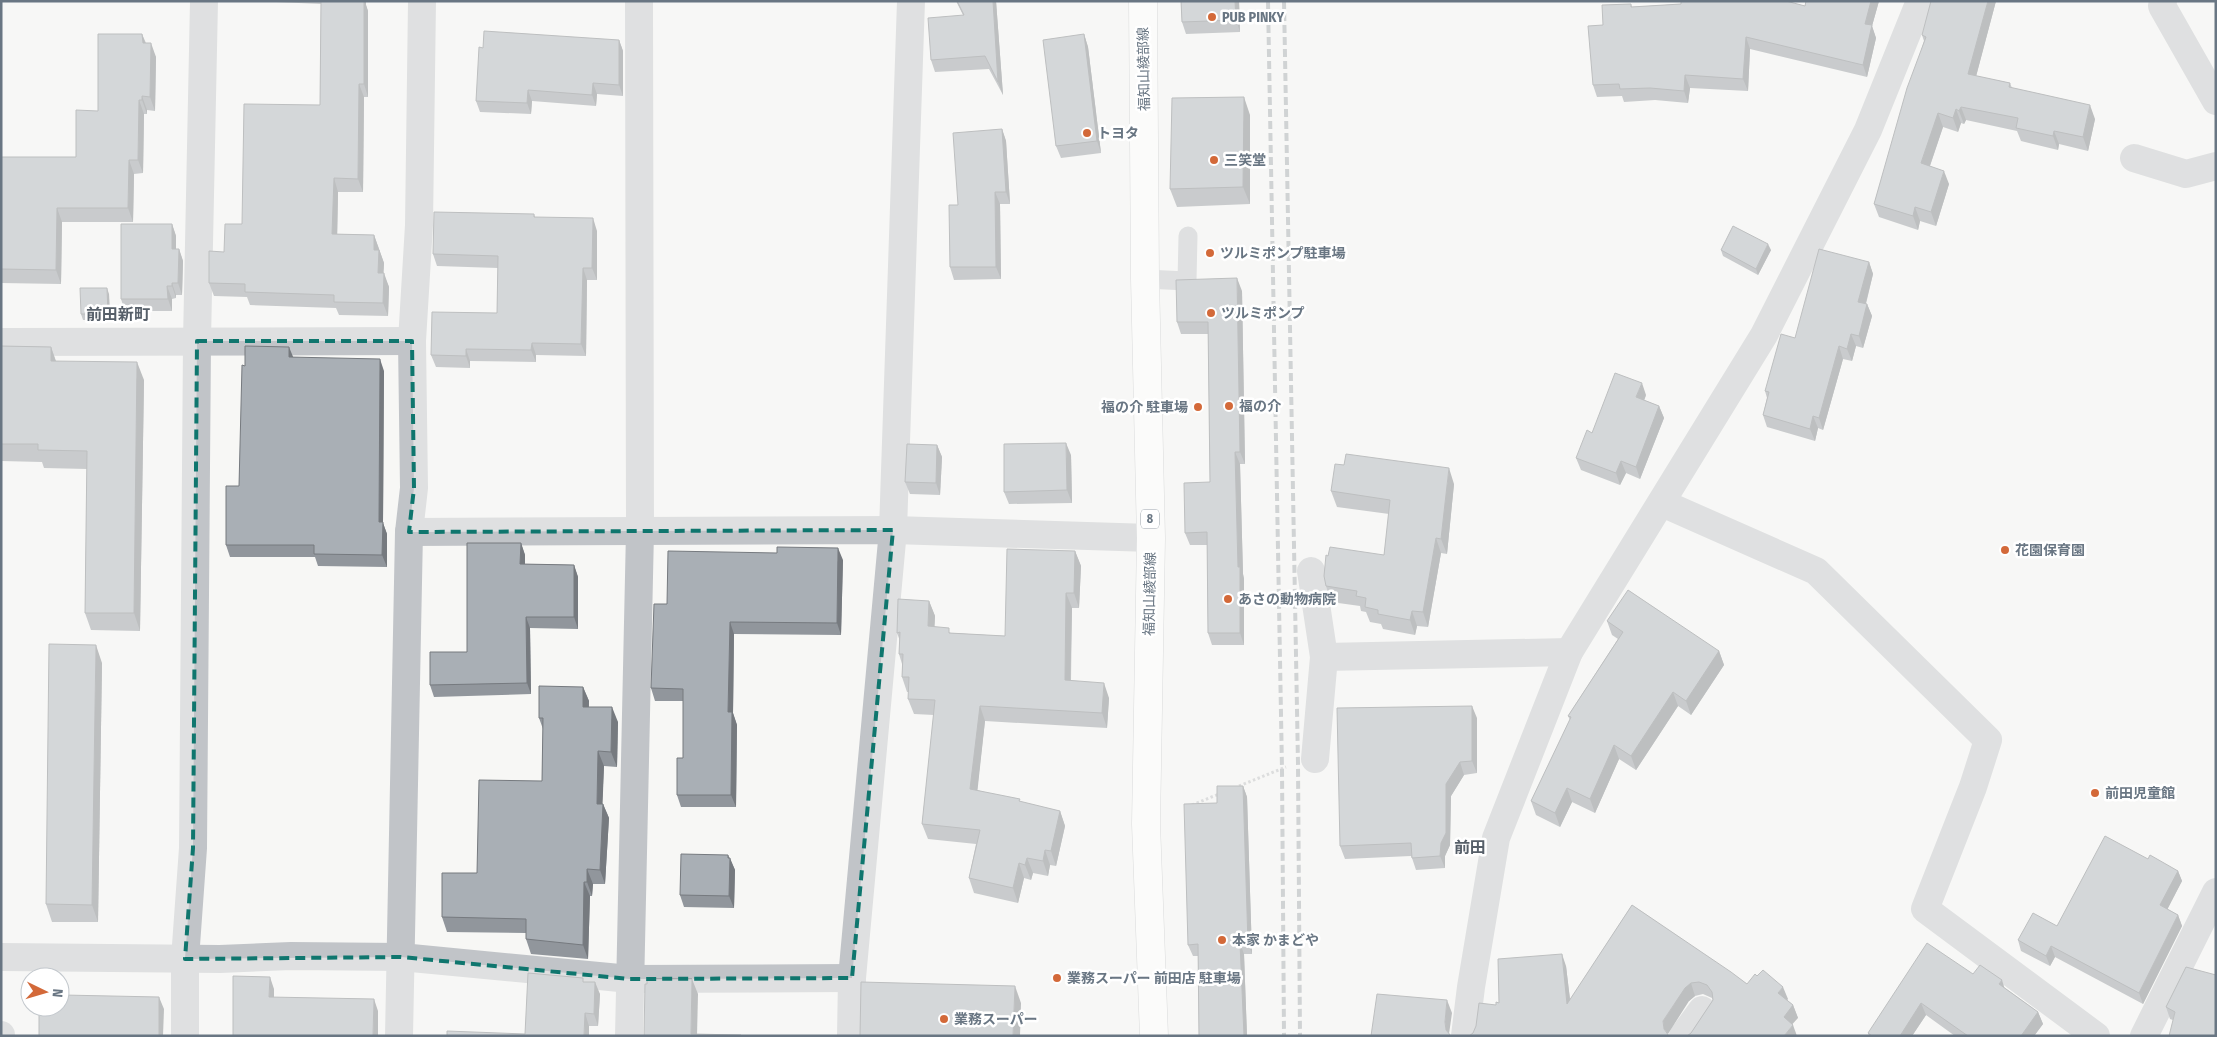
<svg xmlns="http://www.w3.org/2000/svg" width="2217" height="1037" font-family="'Fira Sans Condensed','Noto Sans JP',sans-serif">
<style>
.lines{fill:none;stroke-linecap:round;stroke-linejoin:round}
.primary-casing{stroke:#b5b8bc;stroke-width:29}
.path{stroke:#bbbdc0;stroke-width:3;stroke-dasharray:2.5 2.5;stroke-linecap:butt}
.service{stroke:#c1c4c8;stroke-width:19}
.minor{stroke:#c1c4c8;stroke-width:28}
.primary{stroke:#fff;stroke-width:28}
.rail{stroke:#a1a6ac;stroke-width:4;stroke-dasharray:8 4;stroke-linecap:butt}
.wall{fill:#91969c}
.shaded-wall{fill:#767a7f}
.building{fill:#a9afb5;stroke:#767a7f}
.marked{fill:none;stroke:#0f766e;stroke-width:4;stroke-dasharray:10 6;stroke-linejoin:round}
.poi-dot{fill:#d36939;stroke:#fff;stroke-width:2}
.labels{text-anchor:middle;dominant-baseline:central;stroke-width:5;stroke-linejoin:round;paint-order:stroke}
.shield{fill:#fff;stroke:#969fa8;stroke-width:1}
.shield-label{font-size:12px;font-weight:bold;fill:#697683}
.poi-label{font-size:14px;font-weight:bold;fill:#697683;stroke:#fff;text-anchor:start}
.street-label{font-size:14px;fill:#697683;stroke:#fff}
.quarter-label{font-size:16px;font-weight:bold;fill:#565f69;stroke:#fff}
</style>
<rect width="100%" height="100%" fill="#f7f7f5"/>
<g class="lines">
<defs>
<path id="primary" d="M1143 1 1145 279 1151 538 1146 824 1154 1036"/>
</defs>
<use href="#primary" class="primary-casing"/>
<g class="path">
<path d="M1239 786 1286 767"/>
<path d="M1192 805 1219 794"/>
</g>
<path class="service" d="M1145 279 1187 281 1188 236"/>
<g class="minor">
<path d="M2163 1 2162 6 2216 101"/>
<path d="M2134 158 2186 174 2216 166"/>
<path d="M1 342 412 341"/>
<path d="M1662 503 1816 571 1988 740 1973 787 1925 909 2096 1036"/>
<path d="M409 532 893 530 1151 538"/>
<path d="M1311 571 1324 657 1315 759"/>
<path d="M1324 657 1569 652"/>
<path d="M1 957 220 959 291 956 401 957 630 979 852 978"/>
<path d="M1 1035V1036"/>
<path d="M185 1036V959L193 848 197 341 204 1"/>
<path d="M399 1036 409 532 414 488 412 341 419 225 422 1"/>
<path d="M629 1036 640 531 639 1"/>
<path d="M851 1036 852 978 893 530 911 1"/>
<path d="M1465 1036 1471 987 1496 838 1569 652 1764 335 1868 130 1920 1"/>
<path d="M1683 1036 1702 1010"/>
<path d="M2144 1036 2216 892"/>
</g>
<use href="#primary" class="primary"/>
<g class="rail">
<path d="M1268 1 1282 769 1284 1036"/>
<path d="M1284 1 1298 764 1300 1036"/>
</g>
</g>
<g class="wall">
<path d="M254 1H366V5L368 11V97H364L363 192H338L337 234 374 235 384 263 383 273 389 287 388 316 339 315 336 308 250 305 247 297 214 296 209 283 224 252 320 105 321 4Z"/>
<path d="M956 1H996L1003 95 989 69 935 72 931 60 963 15Z"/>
<path d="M1181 1H1239L1240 32 1186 34 1182 22Z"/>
<path d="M1806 1H1879L1872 26 1876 38 1867 77 1750 49 1748 91 1690 88 1688 103 1655 100 1624 102 1622 96 1597 97 1593 85 1603 25 1631 4 1632 7 1681 4 1805 6Z"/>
<path d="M1996 1 1976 76 2010 83 2012 88 2095 119 2088 151 2059 144 2058 150 2021 141 2017 131 1966 120 1964 124 1961 123 1958 132 1943 127 1930 166 1949 184 1936 226 1920 221 1918 230 1879 217 1874 204 1924 41 1922 35Z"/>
<path d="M142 34 146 43 156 57 155 111 147 110V114H144L143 173 134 174 133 222H62L61 284 1 283V157H76L98 111Z"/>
<path d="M1084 34 1088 47 1101 153 1061 158 1056 146Z"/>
<path d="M619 40 623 51V96L597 94 596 106 532 101 531 114 480 112 476 101 483 48Z"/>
<path d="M1250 115V204L1177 207 1170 189Z"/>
<path d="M1002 129 1006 141 1010 204H1000L1001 279 954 280 950 267 958 205Z"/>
<path d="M534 214 535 217 597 231V280H587L586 356 536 355V362L470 361V368L436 367 431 355 497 313 498 268 437 266 433 254Z"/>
<path d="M172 224 176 236V249H179L183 261 182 295H176V298L172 299V311H125L121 299Z"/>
<path d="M1721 250H1771L1758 275 1723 256Z"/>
<path d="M1869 262 1873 274 1866 304H1867L1872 316 1863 348 1856 346 1852 361 1843 359 1823 430 1818 428 1815 441 1767 427 1763 415 1767 398 1765 391 1795 338Z"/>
<path d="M1242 291 1245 464H1240L1243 574 1244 579V645H1212L1208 633 1207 545H1190L1185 533 1210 482 1208 334H1181L1177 322Z"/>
<path d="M109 294 110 320H83L81 314Z"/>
<path d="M1 346 51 347 56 361 144 380 140 631 91 630 85 613 87 469 44 468 42 462 1 461Z"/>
<path d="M293 357 384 371 383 523 387 534V567L318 566 315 557H230L226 545 239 486 245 366Z"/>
<path d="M1646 395 1644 400 1659 406 1664 418 1640 479 1626 473 1620 485 1581 470 1576 458 1592 433Z"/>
<path d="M937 445 942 457 940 495 910 494 905 482Z"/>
<path d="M1071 455 1072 503 1009 504 1004 492Z"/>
<path d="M1454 484 1447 554 1441 553 1428 627 1417 626 1415 635 1383 629 1381 624 1370 622 1366 612 1361 611 1360 606 1331 602 1326 586 1328 556 1384 555 1389 514 1337 507 1331 491Z"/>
<path d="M521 543 525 555V564L574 565 578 577V629L530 628 531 694 434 697 430 685 467 652Z"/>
<path d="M1075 551 1081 566 1079 608H1072L1071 681 1109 698 1107 728 985 721 977 790 1021 802 1060 811 1065 826 1056 866 1050 865 1048 876 1033 873 1031 880 1024 878 1018 903 974 893 969 878 976 844 928 839 922 824 934 715 914 714 908 699 909 692H907L902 677V664L899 654 900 641 897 633 929 601 935 616 934 627 951 633 1005 636Z"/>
<path d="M843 560 841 635 734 634 733 713 737 725 736 807H681L677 795 683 758V701H655L651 688 667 604Z"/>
<path d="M1607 621 1719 651 1724 665 1691 715 1678 706 1636 770 1619 759 1595 813 1572 802 1560 827 1536 815 1531 801 1570 720 1568 716 1618 639 1612 635Z"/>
<path d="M102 663 98 922H52L46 904Z"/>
<path d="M583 687 589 701V707L618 722 617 767 604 766 602 804H603L609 818 605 884H593L592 896H590L588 959 531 954 526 939V933L447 932 442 917 477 873 542 781 543 729 539 718Z"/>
<path d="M1477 718V773L1464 775 1451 796 1450 845 1445 856V868L1416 870 1412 858 1411 856 1345 859 1340 846Z"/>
<path d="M1243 786 1247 797 1252 954H1244L1247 1036H1199L1198 956H1193L1188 945 1217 803Z"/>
<path d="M728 855 735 870 734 908 684 907 680 895Z"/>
<path d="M2148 859 2178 871 2182 881 2167 909 2178 915 2182 926 2143 1004 2055 957 2050 966 2021 951 2018 940 2057 926Z"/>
<path d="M1632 905 1747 984 1788 999 1787 1000 1793 1005 1798 1018 1691 1033 1713 1000 1712 998 1703 994 1695 996 1689 1001 1473 1033 1499 1003 1566 966 1570 1000Z"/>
<path d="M2186 967 2173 1020 2170 1019 2166 1007Z"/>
<path d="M1973 974 2005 988 2038 1012 2043 1024 2034 1036H1955L1926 1015 1912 1036H1869L1868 1033Z"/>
<path d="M584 982 600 994 598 1026H589L525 1034Z"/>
</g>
<g class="shaded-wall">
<path d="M362 1H366V5L368 11V97L364 84Z"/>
<path d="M993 1H996L1003 95 998 82Z"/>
<path d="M1235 1H1239L1240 32 1236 20Z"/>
<path d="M1871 1H1879L1872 26 1876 38 1867 77 1863 65 1865 24Z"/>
<path d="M1988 1H1996L1973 88 1968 74Z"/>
<path d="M142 34 147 48 143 43Z"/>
<path d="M1084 34 1088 47 1101 153 1097 141Z"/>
<path d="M1746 37 1750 49 1748 91 1743 79Z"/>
<path d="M619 40 623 51V96L619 85Z"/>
<path d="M151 43 156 57 155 111 150 97Z"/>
<path d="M1685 75 1690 88 1688 103 1684 91Z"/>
<path d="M593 83 597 94 596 106 592 95Z"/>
<path d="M359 84 364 97 363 192 358 179Z"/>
<path d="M528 90 532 101 531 114 527 103Z"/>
<path d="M142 96 147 110V114L142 100Z"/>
<path d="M1244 97 1250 115V204L1243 187Z"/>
<path d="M139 100 144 114 143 173 138 160Z"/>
<path d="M2090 105 2095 119 2088 151 2083 137Z"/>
<path d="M1961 107 1966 120 1964 124 1959 111Z"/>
<path d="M1956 109 1961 123 1958 132 1953 118Z"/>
<path d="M1938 113 1943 127 1926 177 1921 163Z"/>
<path d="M1002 129 1006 141 1010 204 1006 192Z"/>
<path d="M2054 131 2059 144 2058 150 2053 136Z"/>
<path d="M129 160 134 174 133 222 128 208Z"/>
<path d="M1944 171 1949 184 1936 226 1931 212Z"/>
<path d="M334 178 338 192 337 247 332 234Z"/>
<path d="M995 192 1000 204 1001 279 996 267Z"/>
<path d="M1915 207 1920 221 1918 230 1913 216Z"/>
<path d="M57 208 62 222 61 284 56 270Z"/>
<path d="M593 218 597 231V280L592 268Z"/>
<path d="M172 224 176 236V261L172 249Z"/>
<path d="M374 235 384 263 383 286 378 273 374 250Z"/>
<path d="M1768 244 1771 250 1758 275 1756 269Z"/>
<path d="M179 249 183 261 182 295 178 283Z"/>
<path d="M1869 262 1873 274 1863 314 1858 302Z"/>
<path d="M583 268 587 280 586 356 581 344Z"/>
<path d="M384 273 389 287 388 316 383 303Z"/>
<path d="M1237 278 1242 291 1245 464 1240 452Z"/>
<path d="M172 283 176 295V298L172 286Z"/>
<path d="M167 286 172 299V311L168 299Z"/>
<path d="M107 288 109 294 110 320 108 314Z"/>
<path d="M1867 304 1872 316 1863 348 1859 336Z"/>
<path d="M1851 334 1856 346 1852 361 1847 349Z"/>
<path d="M532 343 536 355V362L531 350Z"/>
<path d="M1839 346 1843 359 1823 430 1819 418Z"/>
<path d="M51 347 57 365 51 361Z"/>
<path d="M289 347 294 359 289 357Z"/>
<path d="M466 349 470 361V368L466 356Z"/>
<path d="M380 359 384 371 383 523 387 534V567L382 555 379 522Z"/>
<path d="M137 362 144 380 140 631 134 613Z"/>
<path d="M1642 383 1646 395 1641 409 1636 397Z"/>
<path d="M1659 406 1664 418 1640 479 1636 467Z"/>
<path d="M1813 416 1818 428 1815 441 1810 429Z"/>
<path d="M1066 443 1071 455 1072 503 1067 490Z"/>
<path d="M937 445 942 457 940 495 936 483Z"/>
<path d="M1235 452 1240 464 1243 574 1244 579V645L1240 633Z"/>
<path d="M1621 461 1626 473 1620 485 1616 473Z"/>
<path d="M1449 468 1454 484 1447 554 1441 539Z"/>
<path d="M1436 538 1441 553 1428 627 1423 612Z"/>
<path d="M521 543 525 555V576L520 564Z"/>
<path d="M838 548 843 560 841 635 837 623Z"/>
<path d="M1075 551 1081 566 1079 608 1074 593Z"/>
<path d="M574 565 578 577V629L574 617Z"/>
<path d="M1066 593 1072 608 1070 695 1065 680Z"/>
<path d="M929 601 935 616 934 641 928 626Z"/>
<path d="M1412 611 1417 626 1415 635 1410 620Z"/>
<path d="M526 617 530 628 531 694 527 683Z"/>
<path d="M730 622 734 634 733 713 737 725 736 807 731 795 728 712Z"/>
<path d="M96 645 102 663 98 922 92 905Z"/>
<path d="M1719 651 1724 665 1691 715 1686 701Z"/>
<path d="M1104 683 1109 698 1107 728 1102 713Z"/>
<path d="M583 687 589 701 588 721 583 707Z"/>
<path d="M1673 692 1678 706 1636 770 1631 756Z"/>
<path d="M980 706 985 721 976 804 970 789Z"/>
<path d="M1472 706 1477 718V773L1472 761Z"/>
<path d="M612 707 618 722 617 767 611 752Z"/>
<path d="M1614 745 1619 759 1595 813 1590 799Z"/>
<path d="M598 751 604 766 602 818 597 804Z"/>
<path d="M1460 762 1464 775 1451 796 1450 845 1445 856V868L1440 856 1446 784Z"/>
<path d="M1243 786 1247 797 1252 954 1248 943Z"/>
<path d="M1567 788 1572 802 1560 827 1555 813Z"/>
<path d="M603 804 609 818 605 884 600 870Z"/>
<path d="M1060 811 1065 826 1056 866 1051 851Z"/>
<path d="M1045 850 1050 865 1048 876 1043 861Z"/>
<path d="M728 855 730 862V858L735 870 734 908 729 896Z"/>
<path d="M1027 858 1033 873 1031 880 1025 865Z"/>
<path d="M1019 863 1024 878 1018 903 1013 888Z"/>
<path d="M587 869 593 884 592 896 587 882Z"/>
<path d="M2178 871 2182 881 2164 916 2160 905Z"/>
<path d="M584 882 590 896 588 959 583 945Z"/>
<path d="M2178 915 2182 926 2143 1004 2139 993Z"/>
<path d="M1240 943 1244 954 1247 1036H1244Z"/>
<path d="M2051 946 2055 957 2050 966 2046 956Z"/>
<path d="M1562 954 1566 966 1572 1016 1567 1004Z"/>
<path d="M270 977 274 989V1009L269 997Z"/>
<path d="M692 979 698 994 697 1036 691 1034Z"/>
<path d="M2002 980 2006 993 1999 984Z"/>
<path d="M595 982 600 994 598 1026 594 1014Z"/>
<path d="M1691 983 1695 996 1689 1001 1668 1034 1664 1029 1663 1021 1685 988Z"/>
<path d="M1015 986 1021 1003 1020 1036H1013Z"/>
<path d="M1783 987 1788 999 1782 1005 1778 993Z"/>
<path d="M159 997 164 1009 163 1036H159Z"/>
<path d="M374 999 378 1011V1036H373Z"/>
<path d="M1447 1000 1452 1013 1449 1034 1446 1030 1445 1022Z"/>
<path d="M1921 1003 1926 1015 1912 1036H1900Z"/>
<path d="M1793 1005 1798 1018 1788 1029 1784 1017Z"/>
<path d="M2038 1012 2043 1024 2034 1036H2021Z"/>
<path d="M585 1013 589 1026V1036H584Z"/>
<path d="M1793 1025 1797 1036H1784Z"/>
</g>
<g class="building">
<path d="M321 1H364V84H359L358 179 334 178 332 234 374 235V250H379L378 273H384L383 303 334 302V295L245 292V284L209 283V251L224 252 225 224H242L244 104 320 105Z"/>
<path d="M957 1H993L998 82 985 56 931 60 928 18 964 15Z"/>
<path d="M1181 1H1235L1236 20 1182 22Z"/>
<path d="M1681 1H1786L1805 6 1806 1H1871L1865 24 1872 25 1863 65 1746 37 1743 79 1685 75 1684 91 1650 88 1620 89 1619 84 1593 85 1588 26 1603 25 1602 5 1631 4V7L1681 4Z"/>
<path d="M1931 1H1988L1968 74 2010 83 2009 87 2090 105 2083 137 2054 131 2053 136 2016 128 2018 118 1961 107 1959 111 1956 109 1953 118 1938 113 1921 163 1944 171 1931 212 1915 207 1913 216 1874 204 1907 88 1926 37 1922 35Z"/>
<path d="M484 31 619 40V85L593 83 592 95 528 90 527 103 476 101 479 47 483 48Z"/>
<path d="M98 34H142L143 43H151L150 97 142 96V100H139L138 160H129L128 208H57L56 270 1 269V157H76V110L98 111Z"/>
<path d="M1084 34 1097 141 1056 146 1043 40Z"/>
<path d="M1244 97 1243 187 1170 189 1172 98Z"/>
<path d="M1002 129 1006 192H995L996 267H950L949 205H958L953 133Z"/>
<path d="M434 212 534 214V217L593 218 592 268H583L581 344 532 343 531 350 466 349V356L431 355 432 312 497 313 498 256 433 254Z"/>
<path d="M121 224H172V249H179L178 283H172V286H167L168 299H121Z"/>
<path d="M1733 226 1768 244 1756 269 1721 250Z"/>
<path d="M1819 249 1869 262 1858 302 1867 304 1859 336 1851 334 1847 349 1839 346 1819 418 1813 416 1810 429 1763 415 1769 392 1765 391 1781 334 1795 338Z"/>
<path d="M1237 278 1240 452H1235L1238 567H1240V633H1208L1207 532 1185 533 1184 483 1210 482 1208 322H1177L1176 280Z"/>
<path d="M80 288H107L108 314H81Z"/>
<path d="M1 346 51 347V361L137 362 134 613H85L87 451 38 450V444H1Z"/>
<path d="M245 346 289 347V357L380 359 379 522H383L382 555 314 554V545H226V486H239L242 365 245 366Z"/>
<path d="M1615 373 1642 383 1636 397 1659 406 1636 467 1621 461 1616 473 1576 458 1587 430 1592 433Z"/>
<path d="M1066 443 1067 490 1004 492V444Z"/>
<path d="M907 444 937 445 936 483 905 482Z"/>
<path d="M1346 454 1449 468 1441 539 1436 538 1423 612 1412 611 1410 620 1378 614V610L1365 607 1366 598 1356 596 1357 591 1326 586 1324 576 1326 555 1328 556 1330 547 1384 555 1390 500 1331 491 1335 464 1344 465Z"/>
<path d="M467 543H521L520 564 574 565V617H526L527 683 430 685V652H467Z"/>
<path d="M777 547 838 548 837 623 730 622 728 712H732L731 795H677V758H683V689L651 688 654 604H667L668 551 777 553Z"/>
<path d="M1007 549 1075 551 1074 593H1066L1065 680 1104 683 1102 713 980 706 970 789 1020 799 1019 801 1060 811 1051 851 1045 850 1043 861 1027 858 1025 865 1019 863 1013 888 969 878 980 830 922 824 935 700 908 699 909 677H902L903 654H899L900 632 897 633 898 599 929 601 928 626 949 628V633L1005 636Z"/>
<path d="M1628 590 1719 651 1686 701 1673 692 1631 756 1614 745 1590 799 1567 788 1555 813 1531 801 1571 717 1568 716 1623 632 1607 621Z"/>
<path d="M49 644 96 645 92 905 46 904Z"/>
<path d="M539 686 583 687V707H612L611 752 598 751 597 804H603L600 870 587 869V882H584L583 945 526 939V919L442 917V873H477L479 780 542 781 543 718H539Z"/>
<path d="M1472 706V761L1460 762 1446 784V833L1441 843 1440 856 1412 858 1411 843 1340 846 1337 708Z"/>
<path d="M1217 786H1243L1248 943H1240L1244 1036H1199L1198 944 1188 945 1184 804 1217 803Z"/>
<path d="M2105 836 2148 859 2150 855 2178 871 2160 905 2178 915 2139 993 2051 946 2046 956 2018 940 2033 913 2057 926Z"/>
<path d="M681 854 728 855V858H730L729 896 680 895Z"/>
<path d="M1632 905 1731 972 1747 984 1755 974 1757 976 1763 970 1783 987 1778 993 1793 1005 1784 1017 1793 1025 1784 1036H1687L1691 1033 1713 1000 1712 992 1707 985 1699 982 1691 983 1685 988 1663 1021 1664 1029 1669 1036H1469L1473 1033 1476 1026 1479 1003 1496 1005V1002L1499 1003 1498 959 1562 954 1567 1004Z"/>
<path d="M1927 943 1973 974 1980 965 2002 980 1999 984 2038 1012 2021 1036H1968L1921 1003 1900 1036H1872L1868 1033Z"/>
<path d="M2186 967 2216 975V1036H2169L2175 1012 2166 1007Z"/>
<path d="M528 973 583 978V982H595L594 1014 585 1013 584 1036H447V1031L525 1034Z"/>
<path d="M233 976 270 977 269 997 374 999 373 1036H233Z"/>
<path d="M647 979H692L691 1034 741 1035V1036H644L645 984H647Z"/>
<path d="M861 982 1015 986 1013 1036H860Z"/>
<path d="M1377 994 1447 1000 1445 1022 1446 1030 1451 1036H1371Z"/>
<path d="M63 995 159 997V1036H39V1007H60V998H63Z"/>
</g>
<path d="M0 0H2217V1037H0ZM197 341H412L414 488 409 532 893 530 852 978 630 979 401 957 185 959 193 848Z" fill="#f7f7f5" fill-opacity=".55" fill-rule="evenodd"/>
<path class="marked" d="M197 341H412L414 488 409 532 893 530 852 978 630 979 401 957 185 959 193 848Z"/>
<g class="poi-dot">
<circle cx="1212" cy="17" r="5"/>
<circle cx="1087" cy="133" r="5"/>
<circle cx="1214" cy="160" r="5"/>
<circle cx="1210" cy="253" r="5"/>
<circle cx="1211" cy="313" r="5"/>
<circle cx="1229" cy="406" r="5"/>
<circle cx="1198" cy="407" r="5"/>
<circle cx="2005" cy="550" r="5"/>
<circle cx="1228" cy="599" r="5"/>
<circle cx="2095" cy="793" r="5"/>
<circle cx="1222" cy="940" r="5"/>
<circle cx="1057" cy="978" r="5"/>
<circle cx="944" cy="1019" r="5"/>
</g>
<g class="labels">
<rect class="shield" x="1141" y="509.5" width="18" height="19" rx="4"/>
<g class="shield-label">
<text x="1150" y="519">8</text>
</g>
<g class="poi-label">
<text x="1222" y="17">PUB PINKY</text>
<text x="1097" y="133">トヨタ</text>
<text x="1224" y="160">三笑堂</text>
<text x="1220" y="253">ツルミポンプ駐車場</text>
<text x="1221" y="313">ツルミポンプ</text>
<text x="1239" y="406">福の介</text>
<text x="1188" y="407" text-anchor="end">福の介 駐車場</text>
<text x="2015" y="550">花園保育園</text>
<text x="1238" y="599">あさの動物病院</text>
<text x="2105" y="793">前田児童館</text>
<text x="1232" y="940">本家 かまどや</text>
<text x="1067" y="978">業務スーパー 前田店 駐車場</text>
<text x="954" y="1019">業務スーパー</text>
</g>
<g class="street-label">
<text transform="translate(1144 69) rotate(-91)">福知山綾部線</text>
<text transform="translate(1150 594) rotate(-89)">福知山綾部線</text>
</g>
<g class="quarter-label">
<text x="118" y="314">前田新町</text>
<text x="1470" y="847">前田</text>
</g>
</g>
<rect width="2217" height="1037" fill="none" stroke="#697683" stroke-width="5"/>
<g transform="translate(45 992) rotate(95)"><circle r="24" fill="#ffffff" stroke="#c3c8cd"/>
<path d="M0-4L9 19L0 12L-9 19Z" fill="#d36939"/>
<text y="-8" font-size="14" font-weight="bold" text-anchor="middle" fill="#697683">N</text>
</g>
</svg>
